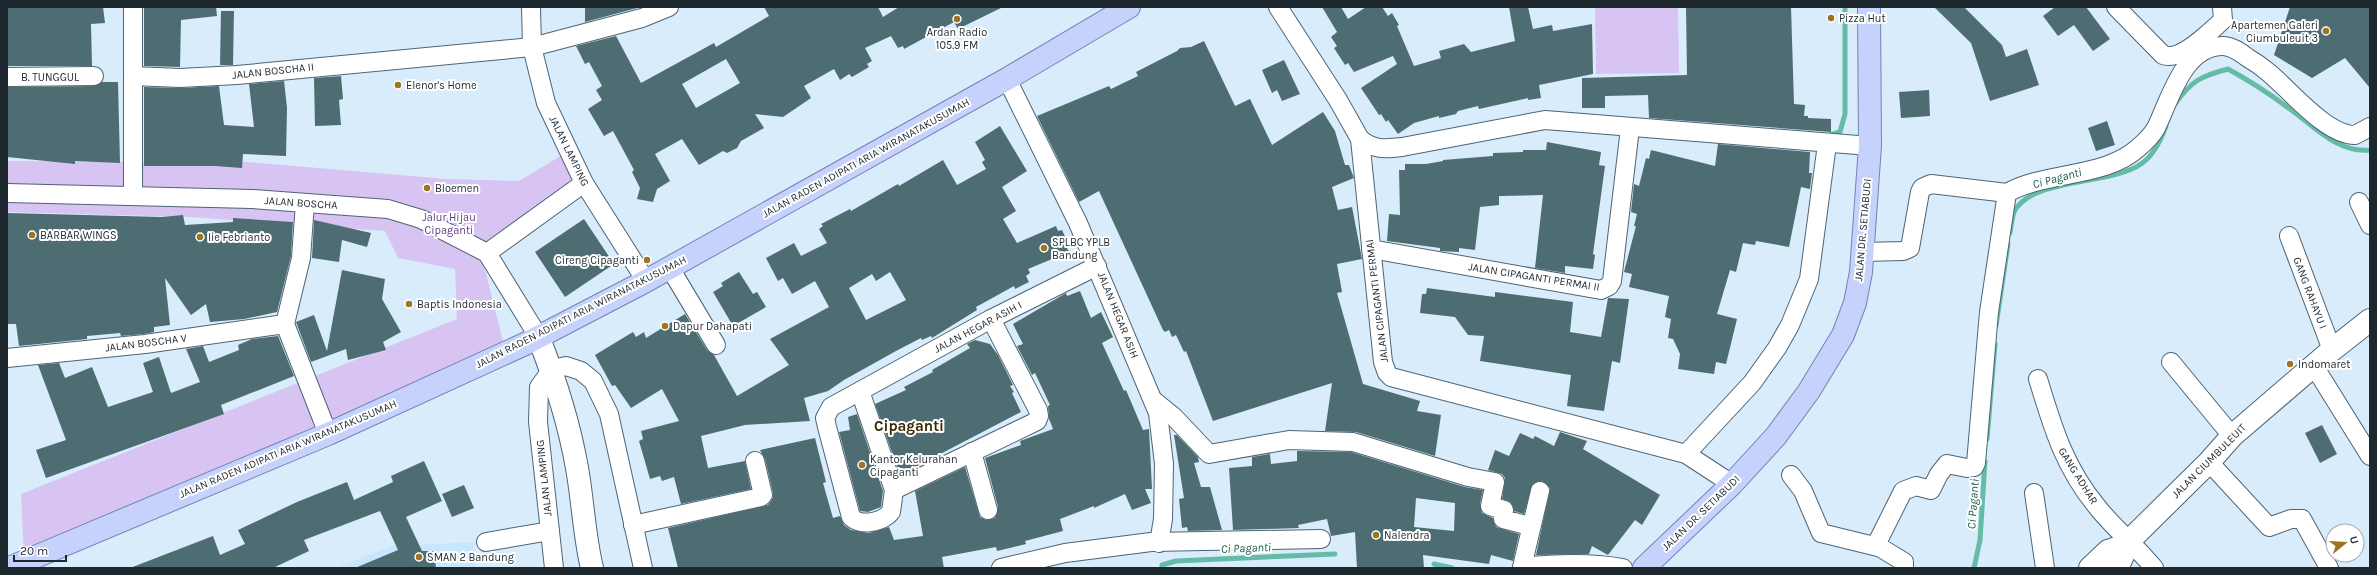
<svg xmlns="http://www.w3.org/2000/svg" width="2377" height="575" font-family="Karla,sans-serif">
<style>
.built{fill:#c7e7fe}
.green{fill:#d7c4f3}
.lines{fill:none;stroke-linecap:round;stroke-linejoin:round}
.stream{stroke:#65bba6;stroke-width:5}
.building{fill:#4e6d72;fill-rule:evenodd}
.minor-casing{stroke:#4e6474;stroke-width:20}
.secondary-casing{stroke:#4e6474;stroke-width:24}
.primary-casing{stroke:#7283b3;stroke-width:24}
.minor{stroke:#fff;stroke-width:18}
.secondary{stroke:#fff;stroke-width:22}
.primary{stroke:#c6d2fc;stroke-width:22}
.poi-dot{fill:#9e7423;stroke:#fff;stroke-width:1.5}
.labels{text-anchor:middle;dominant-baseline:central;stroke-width:4;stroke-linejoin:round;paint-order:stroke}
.poi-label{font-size:11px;fill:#1d272e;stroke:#fff;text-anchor:start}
.street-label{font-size:11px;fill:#1d272e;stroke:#fff}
.park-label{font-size:11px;fill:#5e3c86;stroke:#fff}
.water-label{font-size:12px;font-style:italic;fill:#165d4e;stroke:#fff}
.district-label{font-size:15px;font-weight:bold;fill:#3c2901;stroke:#fff}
</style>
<rect width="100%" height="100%" fill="#d8ecfb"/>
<path class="built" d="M474 542 475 568H335L392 546Z"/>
<g class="green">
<path d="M1595 7H1678L1679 73 1596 74Z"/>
<path d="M564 154 575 184 481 254 505 349 24 557 21 494 457 319 455 269 398 258 385 231 190 217 7 212V161L247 162 446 179 519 181Z"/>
</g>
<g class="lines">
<g class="stream">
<path d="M2175 104C2191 81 2201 76 2228 69 2250 81 2270 94 2290 109 2315 127 2337 153 2370 150"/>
<path d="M1830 135 1840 132 1845 114V7"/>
<path d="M2010 233C2011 226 2012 218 2014 212 2030 178 2111 185 2141 164 2153 156 2161 140 2166 126"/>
<path d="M1996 326 2008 244"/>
<path d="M1987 439 1995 344"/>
<path d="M1434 564 1452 568"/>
<path d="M1162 568V565L1176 561 1335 554"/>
<path d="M1974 568 1980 540 1985 461"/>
</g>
</g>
<g class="building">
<path d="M7 7H103L105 23 91 24 92 66H7Z"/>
<path d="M144 7H216L217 16 181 20 180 67 144 66Z"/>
<path d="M585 7H641L585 22Z"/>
<path d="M764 7H878L883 17 899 7H1003L958 29 954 22 904 49 903 46 898 48 891 36 865 48 872 61 867 64 869 67 852 77 849 74 840 80 834 69 804 86 811 98 783 117 755 114 764 128 741 141 737 148 727 153 723 151 699 165 682 139 655 154 670 181 657 189 653 202 637 199 640 188 632 172 634 170 613 131 604 136 588 109 602 100 596 90 602 86 589 62 585 64 576 46 616 36 641 83 714 43 716 47 769 16ZM726 59 740 83 696 108 682 84Z"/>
<path d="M1322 7H1341L1348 19 1366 7H1382L1388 16 1392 13 1399 25 1397 26 1414 66 1441 58 1439 51 1464 44 1471 52 1515 41 1509 7H1528L1533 29 1552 25 1553 31 1592 24 1593 74 1539 85 1541 98 1528 100V98L1479 109 1478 106 1458 111 1456 114 1439 118V116L1414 123 1398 134 1388 120 1386 122 1381 114 1379 115 1361 88 1397 64 1393 56 1354 72 1348 63 1345 65 1334 48 1337 46 1331 37 1337 32Z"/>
<path d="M1686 7H1791L1794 104 1805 105 1804 116H1808V118L1831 119V132L1649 118 1648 95 1605 96V108H1582V78L1687 75Z"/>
<path d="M1934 7H1964L2002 45 2006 57 2027 49 2039 85 1990 101 1971 43Z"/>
<path d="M2055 7H2086L2110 39 2093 51 2074 25 2058 36 2043 16Z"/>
<path d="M2290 7H2370V88L2345 58 2312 78 2274 55Z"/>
<path d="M221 11H234L233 65H220Z"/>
<path d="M1204 41 1235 106 1250 99 1272 145 1323 112 1335 131 1345 165H1349L1354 178 1332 187 1338 210 1352 207 1362 259 1337 264 1342 292 1337 293 1363 384 1420 401 1417 411 1441 415 1435 456 1356 432 1325 431 1332 383 1213 421 1186 351 1184 352 1176 335 1172 337 1169 330 1165 332 1163 330 1099 191 1079 202 1037 116 1109 86 1111 89 1138 76 1136 72 1177 51 1180 48 1191 47Z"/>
<path d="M1284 60 1300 94 1282 101 1277 90 1272 93 1262 70Z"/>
<path d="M341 76 343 99 339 100 341 125 315 126 314 78Z"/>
<path d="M284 81 287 108 286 156 243 154 242 168 215 166H144V87L181 88 219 86 224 125 254 127 249 84Z"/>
<path d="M102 82H118L120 163 75 161V164L7 157V87L94 86Z"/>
<path d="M1929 90 1930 116 1901 118 1899 92Z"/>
<path d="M2107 121 2115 145 2096 151 2088 128Z"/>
<path d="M1000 126 1027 171 1002 187 1016 211 1003 219 1017 243 1056 226 1058 231 1062 230 1068 243 1065 244 1069 252 1028 269 1030 273 1026 276 1029 282 1015 289 1014 286 976 307 977 310 932 338 931 336 922 340 921 338 896 351 844 380 828 391 804 398 810 421 745 425 701 436 708 468 745 461 751 489 681 504 674 477 662 481 660 476 650 479 639 441 643 439 641 431 679 421 662 389 631 408 615 385 612 386 595 355 633 332 636 337 644 332 646 338 685 314 707 350 714 355 737 396 789 365 770 339 829 307 815 281 792 294 783 278 778 281 766 258 794 243 801 256 827 243 819 229 823 226 821 224 850 209 851 211 898 184 899 186 943 160 957 185 986 169 982 162 985 160 975 142ZM890 272 906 300 866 320 849 288 872 274 876 281Z"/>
<path d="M1547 142 1601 152 1599 165 1605 166 1593 254 1595 255 1593 269 1565 266V273L1535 268 1543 195 1499 196V205L1480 207 1475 250 1459 248V252L1440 251V248L1387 241 1389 214 1400 215 1399 170H1405V164H1426L1443 161V160L1493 156V153L1523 152V150H1546Z"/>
<path d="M1718 144 1810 152 1809 173H1812L1810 189 1801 187 1789 247 1756 241 1755 245 1743 243 1736 272 1730 270 1717 314 1737 319 1726 364 1716 362 1714 374 1678 369 1680 354 1673 339 1668 338 1671 319 1665 317 1669 296 1629 287 1632 274 1624 272 1636 226H1634L1637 214 1631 212 1634 184 1639 186 1646 158 1649 159 1651 150 1715 166Z"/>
<path d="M7 213 162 217 183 215 185 225 233 222V218L293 222 291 256 277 312 244 319 210 322 206 304 191 315 165 278 170 325 154 327V332L144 334 121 336 120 333 87 336V339L19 346 16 324H7Z"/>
<path d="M584 219 614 264 565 297 535 252Z"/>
<path d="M314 220 371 233 367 247 342 240 339 262 312 258Z"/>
<path d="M342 270 385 279 382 299 401 332 383 342 386 350 348 360 346 349 311 362 296 322 314 315 327 351Z"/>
<path d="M739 272 753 294 757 292 766 307 733 326 713 292 723 286 721 283Z"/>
<path d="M1427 288 1495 297V292L1573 302 1570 332 1601 337 1608 298 1629 299 1620 363 1612 361 1604 411 1567 406 1571 375 1480 361 1484 336 1468 335 1455 317 1420 313 1422 294H1426Z"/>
<path d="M1080 291 1091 318 1101 312 1113 337 1102 343 1124 391 1126 390 1143 430 1149 429 1152 489H1145L1151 503 1132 510 1125 494 1094 508V506L1060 519 1063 531 1025 541 1026 544 997 551 996 547 942 557 944 568H678L668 528 768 505 773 498V493L765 459 760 450 815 438 826 482 823 483 833 518 840 516 844 525 851 530 869 533 889 527 894 540 923 536 915 491 965 467 980 517 986 520 995 518 998 507 985 458 1021 445 1020 441 1053 429 1049 419 1048 406 1050 405 1035 373 1032 375 1017 346 1023 344 1013 324 1066 293 1067 296Z"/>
<path d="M278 336 294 376 221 405 224 414 46 478 36 450 66 440 38 365 59 363 65 378 92 367 108 407 153 392 143 363 159 357 171 393 200 382 186 349 203 346 209 362 239 350 238 345 252 339Z"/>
<path d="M975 340 990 344 998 355 1013 385 1010 386 1014 392 1012 393 1021 412 900 475 875 404 906 390 904 387 933 372 932 370 970 348 967 344Z"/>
<path d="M857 414 883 491 881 507 868 512 860 511 839 432 850 430 848 417Z"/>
<path d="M2322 425 2337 454 2320 463 2305 433Z"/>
<path d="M1560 432 1587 441 1583 449 1660 495 1642 525 1635 520 1608 555 1592 546 1589 554 1536 555 1550 488 1542 481 1533 484 1524 514 1514 511 1511 503 1502 499 1505 478 1502 474 1488 470 1495 450 1509 456 1520 433 1533 439 1535 436 1554 446Z"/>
<path d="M1174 435H1177L1198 457 1199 462 1194 463 1201 487H1210L1222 530 1188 531 1187 527 1182 528 1179 499 1184 498Z"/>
<path d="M1297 451 1351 452 1465 487 1483 490 1480 504 1482 513 1493 518 1496 527 1519 534 1513 561 1491 555 1489 564 1423 555 1424 568H1357L1355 532 1331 536 1327 519 1298 525 1299 528 1233 530 1229 468 1252 466V457L1270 454 1271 464 1297 461ZM1416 498 1455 503 1454 531 1414 527Z"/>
<path d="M424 461 442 501 406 517 422 551H434L436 568H355L398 550 380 511 304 540 309 551 273 568H130L213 536 220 555 245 544 238 530 297 502 347 482 354 500 393 482 391 476Z"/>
<path d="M464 485 474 508 452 517 442 494Z"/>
</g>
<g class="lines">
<defs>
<g id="minor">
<path d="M133 7V195"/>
<path d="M531 7 532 47 546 103 584 183 646 281"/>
<path d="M1278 7 1338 100 1360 139 1383 362 1387 373 1391 377 1686 454 1732 484"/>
<path d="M2116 7 2163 55C2181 62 2209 32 2223 20L2222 7"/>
<path d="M133 76 180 78 237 75 532 47 642 18 669 7"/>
<path d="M7 77 94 76"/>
<path d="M1007 79 1078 223 1158 413 1164 464 1163 519 1159 543"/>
<path d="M1360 139C1374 150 1384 149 1402 147L1545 120 1870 146"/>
<path d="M7 193 252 199 388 209 421 219 487 253 538 336"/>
<path d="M2359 202 2370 225"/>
<path d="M2289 236 2332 350"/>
<path d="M1371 249 1601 290 1609 286 1612 281 1630 128"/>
<path d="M1863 252 1903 251 1910 248 1920 192 1922 188 1931 184 2007 193"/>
<path d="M487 253 584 183"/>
<path d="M670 268 716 345"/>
<path d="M285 324 301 258 305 203"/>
<path d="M285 324 328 434"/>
<path d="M7 358 145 344 285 324"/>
<path d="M2171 362 2232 436"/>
<path d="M2314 366 2370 456"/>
<path d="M2038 379C2053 428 2064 467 2098 508 2115 529 2137 547 2154 568"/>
<path d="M860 391 894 490 891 512 888 515C878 523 860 526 851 517L827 427 825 418 831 407 991 319 1097 266"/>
<path d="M1153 400 1174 417 1209 454 1289 440 1353 442 1468 477 1495 482 1490 506 1504 510 1503 519 1530 526"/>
<path d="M972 452 988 510"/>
<path d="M1686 454 1752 383 1777 348 1790 325 1809 279 1827 144"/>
<path d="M2209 462 2269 527 2291 519H2302L2329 568"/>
<path d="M1791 475 1803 491 1821 533 1878 547"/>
<path d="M894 490 1037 421 1039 416 1038 410 991 319"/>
<path d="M1540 491 1522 567C1557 563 1589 562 1623 568"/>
<path d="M2034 493 2045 568"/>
<path d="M633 525 761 497 763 495 755 461"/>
<path d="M486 542 550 531"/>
<path d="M554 568 538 422 539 387 552 369 566 366 581 371 593 381 609 414 643 568"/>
<path d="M1001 568 1065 553 1151 542 1321 539"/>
<path d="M1904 568V562L1876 545 1903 491 1916 486 1931 490 1939 474 1947 464 1967 468 1974 467 1976 463 1989 312 2007 193C2046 171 2105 178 2138 148 2144 143 2152 135 2156 128 2170 100 2183 45 2224 46 2234 47 2241 53 2248 58 2255 62 2262 67 2268 72 2290 90 2326 135 2355 135L2370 127"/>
</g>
<g id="secondary">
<path d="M538 336C555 379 569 422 577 468 583 501 584 535 592 568"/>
<path d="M2090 568 2108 551 2126 545"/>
<path d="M2113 568 2120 562 2130 540 2209 462 2232 436 2332 350 2370 320"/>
</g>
<g id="primary">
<path d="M9 568 328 434 525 344 646 281 1007 79 1129 7"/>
<path d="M1644 568 1732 484 1776 436 1809 391 1843 335 1855 303 1861 272 1870 146 1869 7"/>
</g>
</defs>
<use href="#minor" class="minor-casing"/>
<use href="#secondary" class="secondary-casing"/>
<use href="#primary" class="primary-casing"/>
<use href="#minor" class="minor"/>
<use href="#secondary" class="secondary"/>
<use href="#primary" class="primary"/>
</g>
<g class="poi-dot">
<circle cx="1831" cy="18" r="4"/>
<circle cx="957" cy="19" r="4"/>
<circle cx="2326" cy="31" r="4"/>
<circle cx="398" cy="85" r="4"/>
<circle cx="427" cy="188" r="4"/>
<circle cx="32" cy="235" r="4"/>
<circle cx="200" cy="237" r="4"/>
<circle cx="1044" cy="248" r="4"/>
<circle cx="647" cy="260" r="4"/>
<circle cx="409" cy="304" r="4"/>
<circle cx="665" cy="326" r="4"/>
<circle cx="2290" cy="364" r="4"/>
<circle cx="862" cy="465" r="4"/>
<circle cx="1376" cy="535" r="4"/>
<circle cx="419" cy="557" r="4"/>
</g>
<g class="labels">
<g class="poi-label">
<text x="1839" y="18">Pizza Hut</text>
<text x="2318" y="25" text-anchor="end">Apartemen Galeri<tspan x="2318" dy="13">Ciumbuleuit 3</tspan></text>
<text x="957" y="32" text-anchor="middle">Ardan Radio<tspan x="957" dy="13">105.9 FM</tspan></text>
<text x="406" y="85">Elenor's Home</text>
<text x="435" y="188">Bloemen</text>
<text x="40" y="235">BARBAR WINGS</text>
<text x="208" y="237">Iie Febrianto</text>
<text x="1052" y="242">SPLBC YPLB<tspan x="1052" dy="13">Bandung</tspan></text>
<text x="639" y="260" text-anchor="end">Cireng Cipaganti</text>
<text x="417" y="304">Baptis Indonesia</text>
<text x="673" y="326">Dapur Dahapati</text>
<text x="2298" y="364">Indomaret</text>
<text x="870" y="459">Kantor Kelurahan<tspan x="870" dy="13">Cipaganti</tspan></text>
<text x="1384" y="535">Nalendra</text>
<text x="427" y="557">SMAN 2 Bandung</text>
</g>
<g class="street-label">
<text transform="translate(273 71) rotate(-6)">JALAN BOSCHA II</text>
<text x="50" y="77">B. TUNGGUL</text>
<text transform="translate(569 151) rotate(64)">JALAN LAMPING</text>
<text transform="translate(866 158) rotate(-29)">JALAN RADEN ADIPATI ARIA WIRANATAKUSUMAH</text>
<text transform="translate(301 203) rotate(4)">JALAN BOSCHA</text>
<text transform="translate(1863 230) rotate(-85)">JALAN DR. SETIABUDI</text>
<text transform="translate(1534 277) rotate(9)">JALAN CIPAGANTI PERMAI II</text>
<text transform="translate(2310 293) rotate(69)">GANG RAHAYU I</text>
<text transform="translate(1377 301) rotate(-97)">JALAN CIPAGANTI PERMAI</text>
<text transform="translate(581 312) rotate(-27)">JALAN RADEN ADIPATI ARIA WIRANATAKUSUMAH</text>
<text transform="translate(1118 315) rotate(68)">JALAN HEGAR ASIH</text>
<text transform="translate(978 327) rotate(-28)">JALAN HEGAR ASIH I</text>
<text transform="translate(146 343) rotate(-7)">JALAN BOSCHA V</text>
<text transform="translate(288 449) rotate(-23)">JALAN RADEN ADIPATI ARIA WIRANATAKUSUMAH</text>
<text transform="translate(2209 461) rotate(-45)">JALAN CIUMBULEUIT</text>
<text transform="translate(2078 476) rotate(58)">GANG ADHAR</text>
<text transform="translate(544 478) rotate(-96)">JALAN LAMPING</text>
<text transform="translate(1701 513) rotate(-44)">JALAN DR. SETIABUDI</text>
</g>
<g class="park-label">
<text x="449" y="217">Jalur Hijau<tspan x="449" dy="13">Cipaganti</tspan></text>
</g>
<g class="water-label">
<text transform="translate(2057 178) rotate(-15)">Ci Paganti</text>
<text transform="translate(1973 504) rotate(-86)">Ci Paganti</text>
<text transform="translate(1246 548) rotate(-2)">Ci Paganti</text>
</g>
<g class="district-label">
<text x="909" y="426">Cipaganti</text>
</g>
</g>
<rect width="2377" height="575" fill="none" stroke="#1d272e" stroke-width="16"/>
<g transform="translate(2345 543) rotate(72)"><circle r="19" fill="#ffffff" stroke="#a5a9ab"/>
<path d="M0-3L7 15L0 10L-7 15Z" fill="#9e7423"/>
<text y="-6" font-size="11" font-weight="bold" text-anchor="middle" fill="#1d272e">U</text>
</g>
<path d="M14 555v6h52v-6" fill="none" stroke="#1d272e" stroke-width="2"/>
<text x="20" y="555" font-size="12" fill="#1d272e" stroke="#ffffff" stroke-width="3" paint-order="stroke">20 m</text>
</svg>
